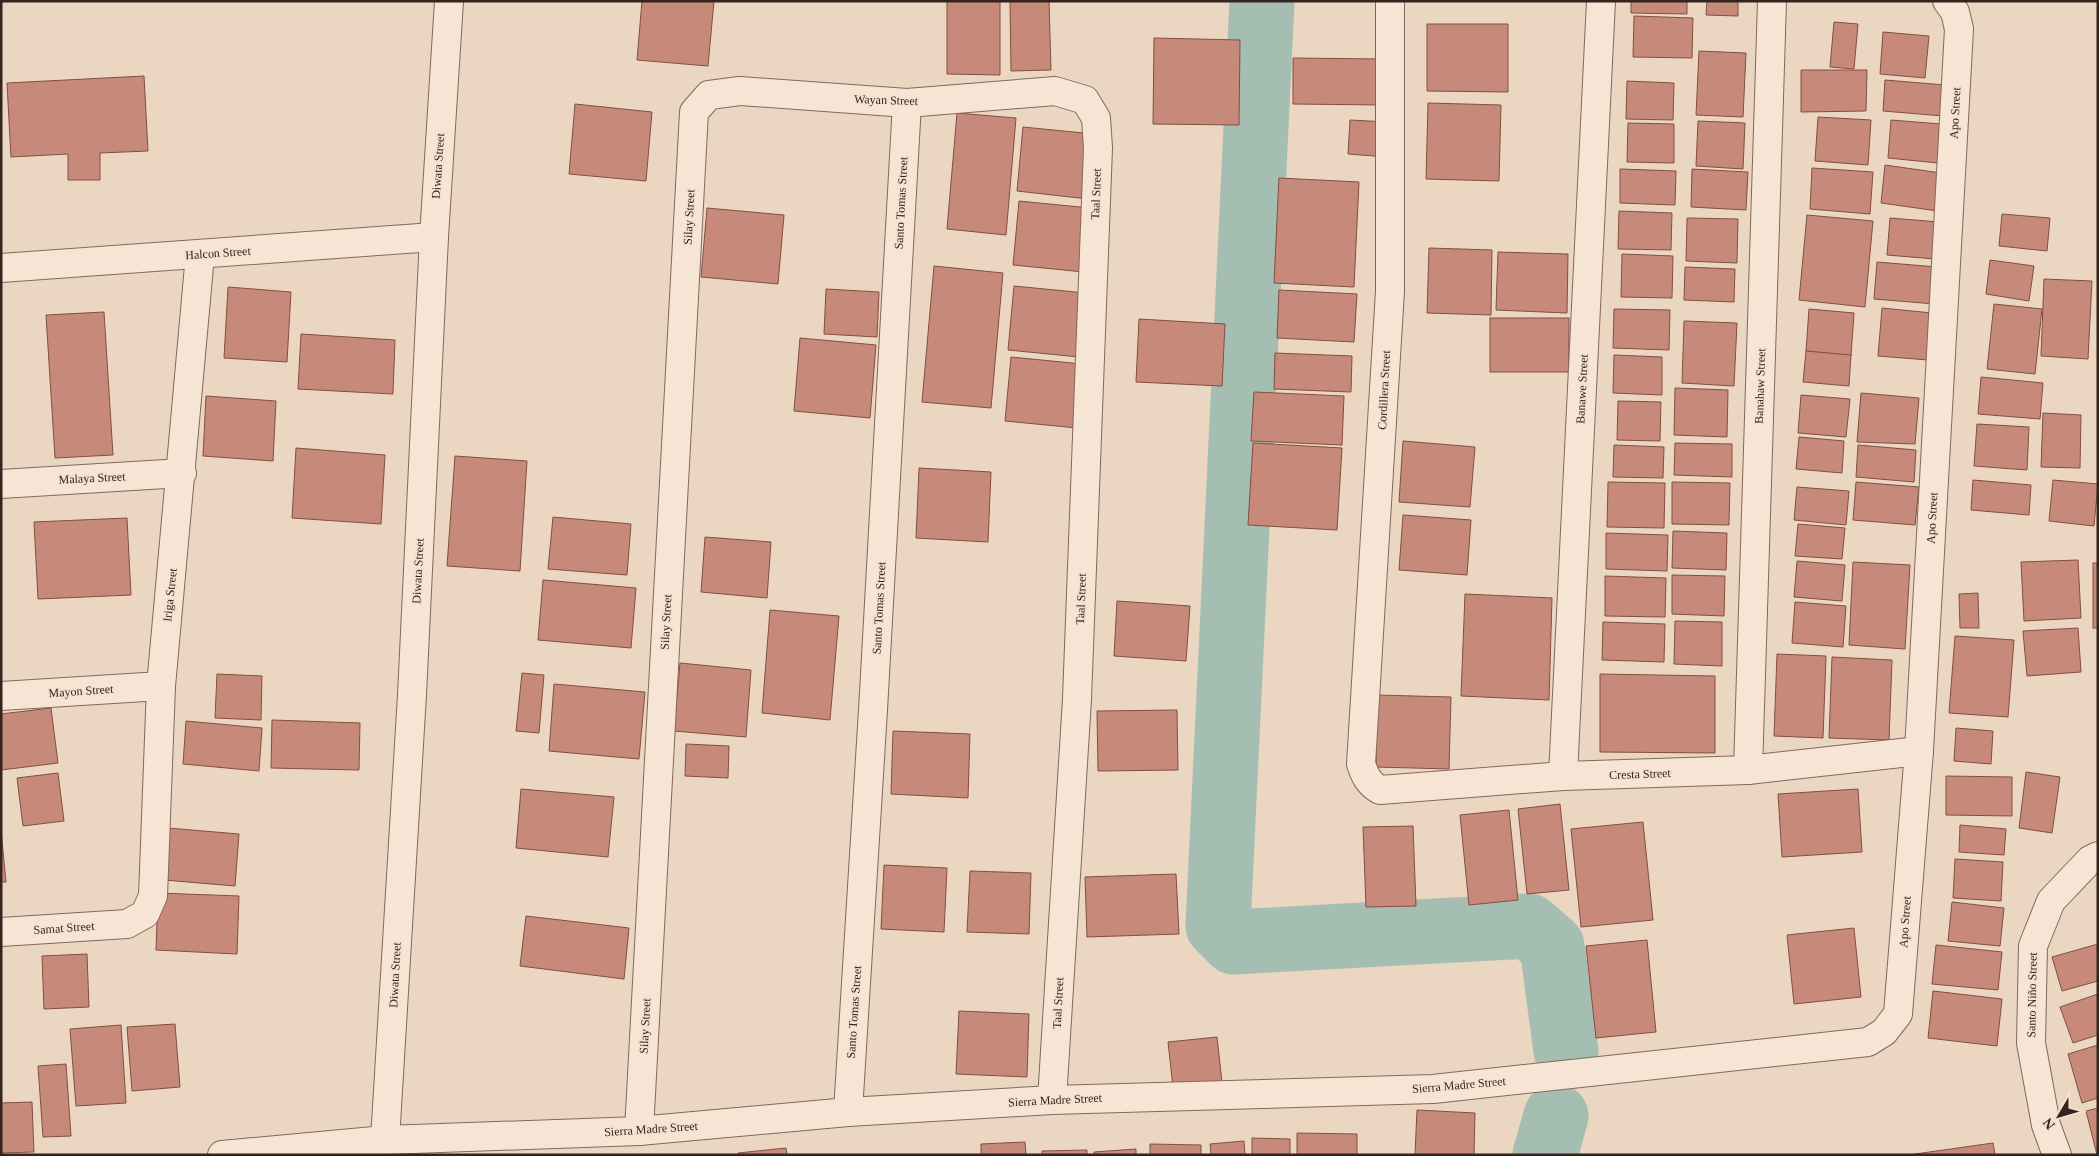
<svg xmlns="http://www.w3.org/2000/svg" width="2099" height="1156" font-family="Georgia,serif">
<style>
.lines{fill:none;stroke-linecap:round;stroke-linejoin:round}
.river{stroke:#a4beb1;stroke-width:65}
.building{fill:#c78a7a;stroke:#814e42}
.street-casing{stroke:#83685a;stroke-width:30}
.street{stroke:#f6e5d5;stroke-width:28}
.labels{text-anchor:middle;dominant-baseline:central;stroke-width:4;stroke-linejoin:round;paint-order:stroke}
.street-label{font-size:12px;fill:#34241e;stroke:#f3e2d1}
</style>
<rect width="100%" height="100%" fill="#ebd6c2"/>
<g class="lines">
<g class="river">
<path d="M1262 1 1218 926 1234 942 1529 926 1552 946 1566 1051"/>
<path d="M1545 1155 1556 1116"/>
</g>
</g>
<g class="building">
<path d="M642 1H714L708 66 637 60Z"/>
<path d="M947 1H1000V75L947 74Z"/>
<path d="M1010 1H1049L1051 70 1011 71Z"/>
<path d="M1631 1H1687V14L1631 13Z"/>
<path d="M1707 1H1738V16L1706 15Z"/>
<path d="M1634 16 1693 18 1692 58 1633 57Z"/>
<path d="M1834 22 1858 24 1854 69 1830 67Z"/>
<path d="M1427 24H1508V92L1427 91Z"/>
<path d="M1883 32 1929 36 1925 78 1880 74Z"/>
<path d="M1154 38 1240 40 1239 125 1153 124Z"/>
<path d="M1699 51 1746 53 1743 117 1696 115Z"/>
<path d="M1293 58 1382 59V105L1293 104Z"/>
<path d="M1801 70H1867L1866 111 1801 112Z"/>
<path d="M144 76 148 151 100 153V180H68V154L11 157 7 83Z"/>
<path d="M1885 80 1945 85 1943 116 1883 111Z"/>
<path d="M1627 81 1674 83 1673 120 1626 119Z"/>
<path d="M1428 103 1501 105 1499 181 1426 179Z"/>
<path d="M575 104 652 112 646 181 569 174Z"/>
<path d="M957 113 1016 118 1006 235 947 229Z"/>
<path d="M1818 117 1871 120 1868 165 1815 161Z"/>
<path d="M1350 120 1388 122 1387 157 1348 154Z"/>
<path d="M1891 120 1941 124 1938 163 1888 158Z"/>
<path d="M1698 121 1745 123 1743 169 1696 166Z"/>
<path d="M1628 123 1674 124V163L1627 162Z"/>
<path d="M1023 127 1094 134 1088 199 1017 191Z"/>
<path d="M1885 165 1941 173 1938 211 1881 203Z"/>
<path d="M1812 168 1873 172 1870 214 1810 209Z"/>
<path d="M1620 169 1676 171 1675 205 1620 203Z"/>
<path d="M1692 169 1748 172 1746 210 1691 207Z"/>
<path d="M1279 178 1359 182 1354 287 1274 283Z"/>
<path d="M1019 201 1090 208 1084 272 1013 265Z"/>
<path d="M707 208 784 215 778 284 701 277Z"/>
<path d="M1619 211 1672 213 1671 250 1618 249Z"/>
<path d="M2002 214 2050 218 2047 251 1999 246Z"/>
<path d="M1807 215 1873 221 1865 307 1799 300Z"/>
<path d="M1687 218 1738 219 1737 263 1686 261Z"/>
<path d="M1890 218 1939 222 1935 259 1887 255Z"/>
<path d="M1429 248 1492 250 1491 315 1427 313Z"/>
<path d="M1498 252 1568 254 1567 313 1496 310Z"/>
<path d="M1622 254 1673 256 1672 298 1621 297Z"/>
<path d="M1990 260 2034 266 2029 301 1986 294Z"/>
<path d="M1877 262 1937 267 1935 304 1874 299Z"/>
<path d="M934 266 1003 273 991 408 922 402Z"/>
<path d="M1685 267 1735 269 1734 302 1684 300Z"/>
<path d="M2044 279 2092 281 2088 359 2041 356Z"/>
<path d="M1014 286 1086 293 1079 357 1008 350Z"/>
<path d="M228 287 291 292 287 362 224 358Z"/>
<path d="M826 289 879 292 877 337 824 334Z"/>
<path d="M1279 290 1357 294 1354 342 1277 338Z"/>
<path d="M1994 304 2042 309 2035 374 1987 369Z"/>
<path d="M1882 308 1932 313 1928 360 1878 356Z"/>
<path d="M1614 309 1670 310 1669 350 1613 348Z"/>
<path d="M1809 309 1854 313 1851 356 1806 351Z"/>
<path d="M104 312 113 455 55 458 46 315Z"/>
<rect x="1490" y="318" width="79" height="54"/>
<path d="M1139 319 1225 324 1222 386 1136 382Z"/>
<path d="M1684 321 1737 323 1734 386 1682 383Z"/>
<path d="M301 334 395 340 393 394 298 389Z"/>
<path d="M800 338 876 345 870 418 794 411Z"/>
<path d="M1806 351 1851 355 1849 386 1803 382Z"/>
<path d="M1275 353 1352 356 1351 392 1274 389Z"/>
<path d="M1614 355 1662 357V395L1613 393Z"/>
<path d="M1011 357 1082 364 1077 428 1005 421Z"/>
<path d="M1981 377 2043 383 2040 419 1978 414Z"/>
<path d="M1675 388 1728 390 1727 437 1674 435Z"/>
<path d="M1254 392 1344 396 1342 445 1251 441Z"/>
<path d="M1861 393 1919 398 1915 444 1857 442Z"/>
<path d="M1801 395 1850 399 1846 437 1798 433Z"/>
<path d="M206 396 276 401 273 461 203 456Z"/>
<path d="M1618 401 1661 402 1660 441 1617 440Z"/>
<path d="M2043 413 2081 415 2080 468 2041 467Z"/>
<path d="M1977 424 2029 427 2027 470 1974 466Z"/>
<path d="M1799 437 1844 441 1842 473 1796 469Z"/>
<path d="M1403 441 1475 447 1470 507 1399 502Z"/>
<path d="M1253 443 1342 448 1337 530 1248 525Z"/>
<path d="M1675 443 1732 444V477L1674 475Z"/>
<path d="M1614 445 1664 447 1663 478 1613 477Z"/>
<path d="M1858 445 1916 450 1914 482 1856 477Z"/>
<path d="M296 448 385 455 381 524 292 518Z"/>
<path d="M455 456 527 461 520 571 447 566Z"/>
<path d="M919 468 991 472 988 542 916 538Z"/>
<path d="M1973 480 2031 485 2029 515 1971 510Z"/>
<path d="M2053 480 2098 484 2094 526 2049 521Z"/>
<path d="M1608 482 1665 483 1664 528 1607 527Z"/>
<path d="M1672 482 1730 483 1729 525 1672 524Z"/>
<path d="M1856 482 1919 487 1915 525 1853 520Z"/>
<path d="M1797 487 1849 491 1846 525 1794 520Z"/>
<path d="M1403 515 1471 520 1467 575 1399 570Z"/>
<path d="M553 517 631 524 627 575 548 569Z"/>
<path d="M127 518 131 595 38 599 34 522Z"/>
<path d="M1798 524 1845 528 1842 559 1795 556Z"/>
<path d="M1673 531 1727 533 1726 570 1672 568Z"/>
<path d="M1606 533 1668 535 1667 571 1606 569Z"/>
<path d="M705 537 771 542 767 598 701 592Z"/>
<path d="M2078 560 2081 618 2024 621 2021 562Z"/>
<path d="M1797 561 1845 565 1842 601 1794 597Z"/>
<path d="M1853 562 1910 565 1905 649 1849 645Z"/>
<rect x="2093" y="563" width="5" height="65"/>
<path d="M1672 575 1725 576 1724 616 1672 614Z"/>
<path d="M1605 576 1666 578 1665 617 1605 616Z"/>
<path d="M543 580 636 588 631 648 538 640Z"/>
<path d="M1978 593 1979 628H1960L1959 594Z"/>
<path d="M1465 594 1552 598 1549 700 1461 696Z"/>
<path d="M1117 601 1190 606 1186 661 1114 656Z"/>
<path d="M1795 602 1846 606 1843 647 1792 643Z"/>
<path d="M770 610 839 616 830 720 762 713Z"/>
<path d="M1675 621 1722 622V666L1674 664Z"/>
<path d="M1603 622 1665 624 1664 662 1602 660Z"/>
<path d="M2078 628 2081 672 2027 676 2023 631Z"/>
<path d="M1955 636 2014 640 2008 717 1949 713Z"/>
<path d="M1777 654 1826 656 1823 738 1774 736Z"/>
<path d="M1832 657 1892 660 1889 740 1829 738Z"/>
<path d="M680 663 751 670 746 737 674 731Z"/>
<path d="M522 673 544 675 539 733 516 731Z"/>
<path d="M217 674 262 676 261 720 215 718Z"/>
<path d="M1600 674 1715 676V753L1600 752Z"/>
<path d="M554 684 645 692 639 759 549 751Z"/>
<path d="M1377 695 1451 697 1449 769 1376 767Z"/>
<path d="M51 708 58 763 1 770V714Z"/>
<path d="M1177 710 1178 770 1098 771 1097 711Z"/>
<path d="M272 720 360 723 359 770 271 768Z"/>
<path d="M186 721 262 728 259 771 183 764Z"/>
<path d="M1956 728 1993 731 1991 764 1954 761Z"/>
<path d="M893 731 970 734 968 798 891 794Z"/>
<path d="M686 744 729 746 728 778 685 776Z"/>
<path d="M2026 772 2060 777 2052 833 2019 828Z"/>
<path d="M58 773 64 821 23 826 17 778Z"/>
<path d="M1946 776 2012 777V816L1946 815Z"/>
<path d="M521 789 614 797 608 857 516 848Z"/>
<path d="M1858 789 1862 852 1782 857 1778 794Z"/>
<path d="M1560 804 1569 890 1527 894 1518 809Z"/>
<path d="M1509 810 1518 900 1469 905 1460 815Z"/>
<path d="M1643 822 1653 920 1581 927 1571 829Z"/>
<path d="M1960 825 2006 829 2004 855 1959 852Z"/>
<path d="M1413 826 1416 906 1366 907 1363 827Z"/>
<path d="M168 828 239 834 235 886 164 880Z"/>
<path d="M1 830 6 882H1Z"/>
<path d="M1955 859 2003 862 2001 901 1953 898Z"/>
<path d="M884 865 947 868 944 932 881 929Z"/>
<path d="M970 871 1031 873 1029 934 967 932Z"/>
<path d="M1176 874 1179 934 1087 937 1085 877Z"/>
<path d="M158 893 239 896 237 954 156 950Z"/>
<path d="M1952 902 2004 908 2000 946 1948 941Z"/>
<path d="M526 916 629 928 624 979 520 966Z"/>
<path d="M1854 928 1861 997 1794 1004 1787 935Z"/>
<path d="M1647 940 1656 1032 1596 1038 1586 946Z"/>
<path d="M2098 944V981L2062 991 2052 957Z"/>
<path d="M1936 945 2002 952 1998 990 1932 984Z"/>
<path d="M87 954 89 1007 44 1009 42 956Z"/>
<path d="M1933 991 2002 999 1997 1046 1928 1038Z"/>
<path d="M2098 994V1035L2073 1043 2060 1007Z"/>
<path d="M959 1011 1029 1014 1027 1077 956 1074Z"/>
<path d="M175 1024 180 1087 132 1091 127 1027Z"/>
<path d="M121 1025 126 1103 76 1106 70 1029Z"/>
<path d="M1217 1037 1222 1082 1173 1087 1168 1042Z"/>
<path d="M2098 1045V1098L2082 1103 2068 1054Z"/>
<path d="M66 1064 71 1136 43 1137 38 1066Z"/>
<path d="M32 1102 34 1152 1 1153V1103Z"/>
<path d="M2098 1108V1155H2097L2086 1111Z"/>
<path d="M1417 1110 1475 1113 1474 1155H1415Z"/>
<path d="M1297 1133 1357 1134V1155H1297Z"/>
<path d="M1252 1138 1290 1139V1155H1252Z"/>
<path d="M1244 1141 1245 1155H1211L1210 1144Z"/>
<path d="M1025 1142 1026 1155H981V1144Z"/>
<path d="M1993 1143 1995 1155H1908Z"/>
<path d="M1150 1144 1201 1145V1155H1150Z"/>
<path d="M786 1148 787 1155H738V1153Z"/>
<path d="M1136 1149V1155H1094V1152Z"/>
<path d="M1087 1150V1155H1042V1151Z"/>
</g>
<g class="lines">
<defs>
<g id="street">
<path d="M1390 1V291L1361 764C1365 776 1369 784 1380 790L1563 776 1748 770 1919 751"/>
<path d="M1 268 434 237"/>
<path d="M1 484 182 473"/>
<path d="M1 696 161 686"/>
<path d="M1748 770 1772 1"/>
<path d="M1563 776 1601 1"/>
<path d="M1 932 127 924 145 914 153 896 161 686 200 255"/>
<path d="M848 1112 873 710 907 103"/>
<path d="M639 1131 694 112 709 95 740 91 907 103 1055 91 1085 100 1096 118 1098 148 1077 699 1052 1100"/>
<path d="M385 1140 412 695 434 237 449 1"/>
<path d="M222 1155 385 1140 639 1131 848 1112 1052 1100 1433 1089 1868 1042 1884 1032 1898 1014 1919 751 1959 29 1955 12 1947 1"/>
<path d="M2057 1155 2046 1125 2031 1043 2033 946 2051 901 2090 860 2098 856"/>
</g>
</defs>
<use href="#street" class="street-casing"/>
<use href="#street" class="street"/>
</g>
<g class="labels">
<g class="street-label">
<text transform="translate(886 100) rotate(2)">Wayan Street</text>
<text transform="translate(1955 113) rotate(-87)">Apo Street</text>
<text transform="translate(438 166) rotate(-86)">Diwata Street</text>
<text transform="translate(1096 194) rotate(-88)">Taal Street</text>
<text transform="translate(901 203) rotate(-87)">Santo Tomas Street</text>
<text transform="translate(689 217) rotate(-87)">Silay Street</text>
<text transform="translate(218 253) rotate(-4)">Halcon Street</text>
<text transform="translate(1760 386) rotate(-88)">Banahaw Street</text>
<text transform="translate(1582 389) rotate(-87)">Banawe Street</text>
<text transform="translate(1384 390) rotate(-87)">Cordillera Street</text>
<text transform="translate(92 478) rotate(-3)">Malaya Street</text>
<text transform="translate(1932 518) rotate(-87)">Apo Street</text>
<text transform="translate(418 571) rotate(-87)">Diwata Street</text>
<text transform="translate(170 595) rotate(-84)">Iriga Street</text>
<text transform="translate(1081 599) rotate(-88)">Taal Street</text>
<text transform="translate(879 608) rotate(-87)">Santo Tomas Street</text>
<text transform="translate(666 622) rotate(-87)">Silay Street</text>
<text transform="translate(81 691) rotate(-4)">Mayon Street</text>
<text transform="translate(1640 774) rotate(-2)">Cresta Street</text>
<text transform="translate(1905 922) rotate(-86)">Apo Street</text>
<text transform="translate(64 928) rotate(-4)">Samat Street</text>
<text transform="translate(395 975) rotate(-87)">Diwata Street</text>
<text transform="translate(2032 995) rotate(-89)">Santo Niño Street</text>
<text transform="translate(1058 1003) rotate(-87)">Taal Street</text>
<text transform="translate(854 1012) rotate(-86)">Santo Tomas Street</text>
<text transform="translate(645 1026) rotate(-87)">Silay Street</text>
<text transform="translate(1459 1085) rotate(-5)">Sierra Madre Street</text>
<text transform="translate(1055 1100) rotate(-3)">Sierra Madre Street</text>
<text transform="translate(651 1129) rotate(-4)">Sierra Madre Street</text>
</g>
</g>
<rect width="2099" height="1156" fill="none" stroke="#34241e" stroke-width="5"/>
<g transform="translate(2059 1116) rotate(232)" stroke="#f3e2d1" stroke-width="4" paint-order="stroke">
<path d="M0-4L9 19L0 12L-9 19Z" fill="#34241e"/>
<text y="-8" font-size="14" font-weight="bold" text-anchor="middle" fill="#34241e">N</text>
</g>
</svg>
